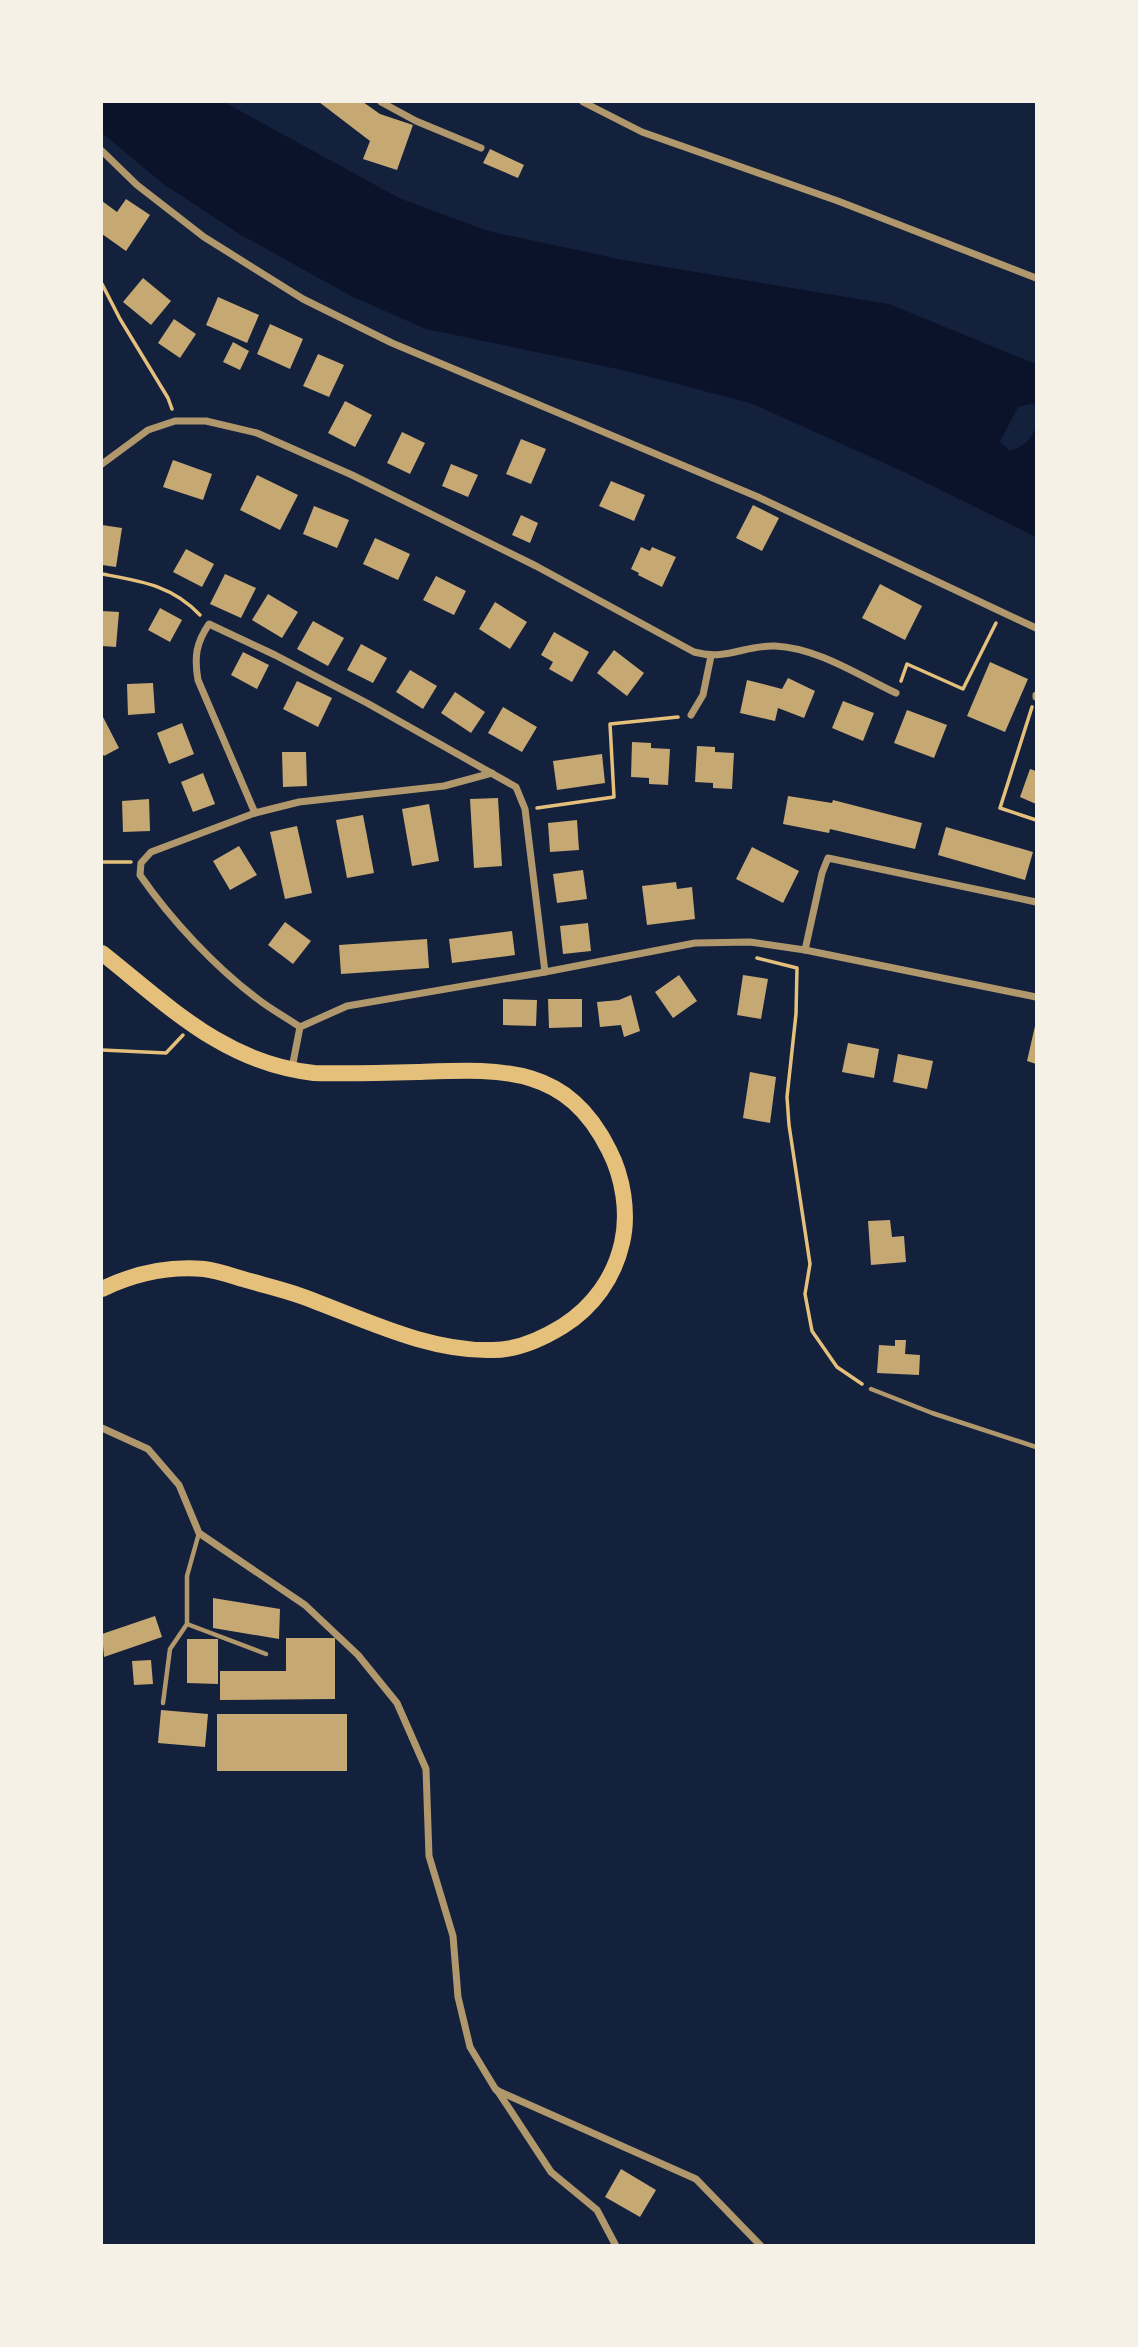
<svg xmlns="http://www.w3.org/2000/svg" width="1138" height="2347" font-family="Inter,sans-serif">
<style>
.water{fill:#0b132b}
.building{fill:#c6a872}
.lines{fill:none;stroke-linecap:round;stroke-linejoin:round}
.path{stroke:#e5c07b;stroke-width:3.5}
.service{stroke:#b1986c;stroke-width:4.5}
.minor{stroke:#b1986c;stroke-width:7}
.primary{stroke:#e5c07b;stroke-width:16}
</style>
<rect width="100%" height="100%" fill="#14213d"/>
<path class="water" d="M102 102H224L399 198 488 231 624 260 889 304 1036 364V405L1031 404 1018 407 1000 442 1009 450C1024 448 1030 440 1036 427V537L902 471 750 403 627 371 426 329 353 297 241 235 162 183 102 133Z"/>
<g class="building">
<path d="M319 102H363L380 114 413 125 397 170 363 159 370 141Z"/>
<path d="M490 149 524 165 518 178 483 163Z"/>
<path d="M126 199 150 215 126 251 102 234V201L117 212Z"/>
<path d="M143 278 171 301 151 325 123 302Z"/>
<path d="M218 297 259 315 247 343 206 325Z"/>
<path d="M174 319 196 334 180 358 158 343Z"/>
<path d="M270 324 303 339 290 369 257 354Z"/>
<path d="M233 342 249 351 240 370 223 362Z"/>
<path d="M318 354 344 365 329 397 303 386Z"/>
<path d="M345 401 372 415 355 447 328 433Z"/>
<path d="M402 432 425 443 410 474 387 463Z"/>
<path d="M521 439 546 449 531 484 506 474Z"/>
<path d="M173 460 212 474 203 500 163 487Z"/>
<path d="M451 464 478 475 468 497 442 486Z"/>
<path d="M257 475 298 495 280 530 240 510Z"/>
<path d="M611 481 645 495 634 521 599 506Z"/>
<path d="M753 505 779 518 762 551 736 538Z"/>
<path d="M314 506 349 520 337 548 303 534Z"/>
<path d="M521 515 538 523 530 543 512 535Z"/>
<path d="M102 525 122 528 116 567 102 565Z"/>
<path d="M375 538 410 554 398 580 363 564Z"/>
<path d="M641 547 650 551 652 547 676 557 662 587 638 575 639 573 631 569Z"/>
<path d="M186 549 214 564 202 587 173 572Z"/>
<path d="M225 574 256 588 241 618 210 604Z"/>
<path d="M436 576 466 591 454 615 423 600Z"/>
<path d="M880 584 922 606 905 640 862 618Z"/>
<path d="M268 594 298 612 282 638 252 620Z"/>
<path d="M495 602 527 622 510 649 479 629Z"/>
<path d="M160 608 182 620 170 642 148 630Z"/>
<path d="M102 611 119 612 116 647 102 646Z"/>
<path d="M313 621 344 638 328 666 297 649Z"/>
<path d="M554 632 589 652 572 682 549 669 553 662 541 655Z"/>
<path d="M361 644 387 658 373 683 347 670Z"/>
<path d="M614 650 644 673 627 696 597 673Z"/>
<path d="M243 652 269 665 257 689 231 675Z"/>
<path d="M990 662 1028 679 1005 732 967 716Z"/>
<path d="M410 670 437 686 423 709 396 692Z"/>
<path d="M788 678 815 691 804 718 778 708 775 721 740 713 747 680 782 689Z"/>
<path d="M297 681 332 698 318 727 283 709Z"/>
<path d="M153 683 155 713 128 715 127 684Z"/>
<path d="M455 692 485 712 471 733 441 713Z"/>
<path d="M843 701 874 713 863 741 832 728Z"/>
<path d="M503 707 537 727 522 752 488 733Z"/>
<path d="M907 710 947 725 934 758 894 743Z"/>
<path d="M102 715 119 748 104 756 102 753Z"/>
<path d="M182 723 194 754 169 764 157 733Z"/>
<path d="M632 742 651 743V748L670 749 668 785 649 784V778L631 777Z"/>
<path d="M697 746 715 747V752L734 753 732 789 713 788V783L695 782Z"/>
<path d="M282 752H306L307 786 283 787Z"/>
<path d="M602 754 605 783 557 790 553 761Z"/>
<path d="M1030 769 1036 771V804L1020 797Z"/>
<path d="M203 773 215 804 193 812 181 782Z"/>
<path d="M788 796 832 803 833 800 922 823 915 849 830 829 829 833 783 824Z"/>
<path d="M498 798 502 866 474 868 470 799Z"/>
<path d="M149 799 150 831 123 832 122 801Z"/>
<path d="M429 804 439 861 412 866 402 809Z"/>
<path d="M363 815 374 873 347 878 336 820Z"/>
<path d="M577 820 579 850 550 852 548 823Z"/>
<path d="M297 826 312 893 285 899 270 832Z"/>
<path d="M946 827 1033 852 1025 880 938 855Z"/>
<path d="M239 846 257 875 230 890 213 861Z"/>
<path d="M752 847 799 871 783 903 736 879Z"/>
<path d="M583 870 587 899 557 903 553 874Z"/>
<path d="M676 882 677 889 692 887 695 919 647 925 642 886Z"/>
<path d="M285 922 311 941 293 964 268 945Z"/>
<path d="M588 923 591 951 563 954 560 926Z"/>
<path d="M512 931 515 955 452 963 449 939Z"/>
<path d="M427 939 429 968 341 974 339 945Z"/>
<path d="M679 975 697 1001 673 1018 655 992Z"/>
<path d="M743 975 768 979 761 1019 737 1015Z"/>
<path d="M631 995 640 1031 624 1037 621 1025 600 1027 597 1002 619 1000Z"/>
<path d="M503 999 537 1000 536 1026 503 1025Z"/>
<path d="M548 999H582V1027L549 1028Z"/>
<path d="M1035 1026H1036V1064L1027 1061Z"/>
<path d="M848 1043 879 1049 874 1078 842 1072Z"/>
<path d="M898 1054 933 1061 927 1089 893 1082Z"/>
<path d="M750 1072 776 1077 770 1123 743 1118Z"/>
<path d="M890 1220 892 1237 904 1236 906 1262 871 1265 868 1221Z"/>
<path d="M895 1340H906L905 1354 920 1355 919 1375 877 1373 879 1345 895 1346Z"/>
<path d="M213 1598 280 1609 279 1639 213 1628Z"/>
<path d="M155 1616 162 1637 104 1657 102 1634Z"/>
<path d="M286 1638H335V1699L220 1700V1671H286Z"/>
<path d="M187 1639H218V1684L187 1683Z"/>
<path d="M151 1660 153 1684 134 1685 132 1661Z"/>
<path d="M161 1710 208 1714 205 1747 158 1743Z"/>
<rect x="217" y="1714" width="130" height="57"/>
<path d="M621 2169 656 2190 640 2217 605 2197Z"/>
</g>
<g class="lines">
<g class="path">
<path d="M102 284 120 319 168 398 172 409"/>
<path d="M102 574C140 581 172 585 200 615"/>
<path d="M901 681 907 664 963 689 996 623"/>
<path d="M1032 707 1000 808 1036 820"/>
<path d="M537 808 614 797 610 724 678 717"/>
<path d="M102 862H131"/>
<path d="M757 958 797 968 796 1014 787 1097 789 1125 810 1264 805 1294 812 1331 837 1367 862 1384"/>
<path d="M102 1050 166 1053 183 1035"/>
</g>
<g class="service">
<path d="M871 1389 932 1413 1036 1447"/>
<path d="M187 1624 266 1654"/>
<path d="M163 1703 170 1649 187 1624V1576L199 1533"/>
</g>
<g class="minor">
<path d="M381 102 416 121 481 148"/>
<path d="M583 102 642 132 838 201 1036 278"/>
<path d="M102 151 137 185 204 237 303 299 392 343 758 497 1036 628"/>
<path d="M102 464 148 430 175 421H206L257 433 352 475 536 566 694 652C727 661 744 645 775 646 818 648 858 675 896 693"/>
<path d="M1036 697V695"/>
<path d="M691 715 703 695 711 656"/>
<path d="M255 813 198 680C194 657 196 643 209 624L275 655 367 703 516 787 525 809 545 972"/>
<path d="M805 950 822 873 828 858 1036 902"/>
<path d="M300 1027C287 1018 272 1010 259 1000 216 968 171 920 140 875L141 863 151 852 255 813 299 802 444 786 492 773"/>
<path d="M292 1068 300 1027 347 1006 545 972 695 943 750 942 805 950 1036 997"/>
<path d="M102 1428 148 1449 179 1485 199 1533 305 1605 358 1655 397 1703 426 1769 429 1856 453 1936 458 1997 470 2047 496 2090 696 2179 761 2246"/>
<path d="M497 2090 551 2172 597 2210 616 2246"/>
</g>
<path class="primary" d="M102 953C169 1006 224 1063 314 1073 349 1074 384 1073 420 1072 502 1069 567 1065 609 1150 623 1177 629 1213 622 1243 614 1278 593 1307 563 1326 542 1339 518 1350 493 1350 427 1352 362 1318 301 1296 284 1290 267 1286 250 1281 235 1277 220 1271 204 1269 169 1266 133 1274 102 1289"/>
</g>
<rect width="1138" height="2347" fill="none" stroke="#f6f1e7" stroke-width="206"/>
</svg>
